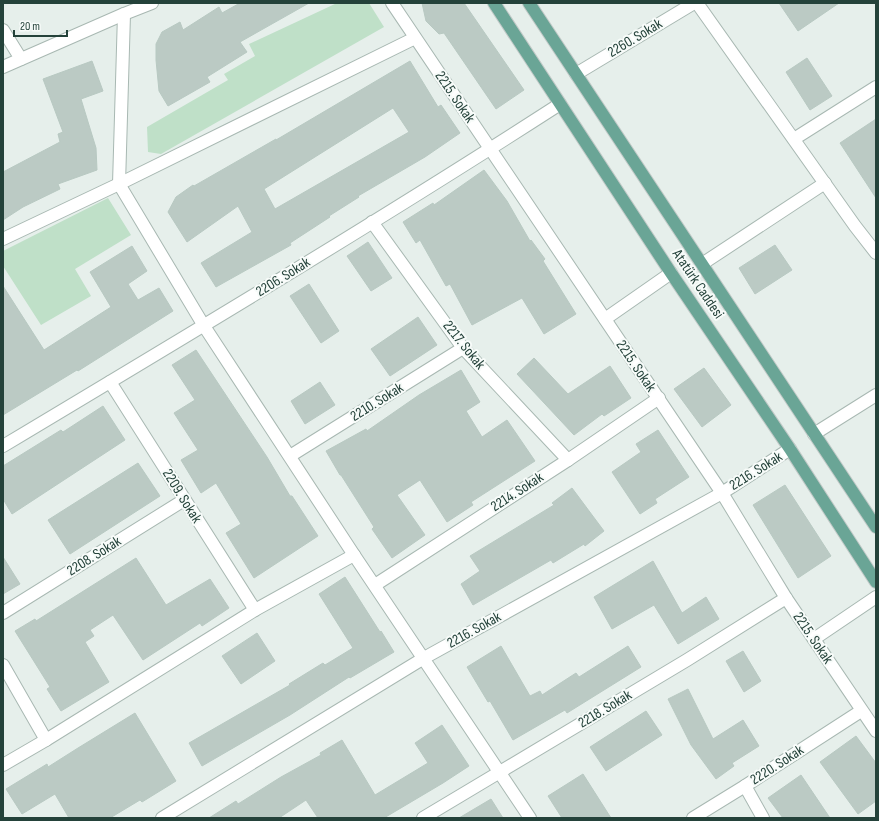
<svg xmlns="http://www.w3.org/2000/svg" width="879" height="821" font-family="'Sofia Sans Condensed',sans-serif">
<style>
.green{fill:#bfe0c8}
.building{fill:#bbcac4;stroke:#b8c9c2;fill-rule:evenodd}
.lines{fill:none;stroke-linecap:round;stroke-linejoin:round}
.minor-casing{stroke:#a8b8b2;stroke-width:14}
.major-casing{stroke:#c2cac8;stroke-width:14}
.minor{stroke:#fff;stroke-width:12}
.major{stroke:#6aa596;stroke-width:12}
.labels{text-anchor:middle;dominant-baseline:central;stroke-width:4;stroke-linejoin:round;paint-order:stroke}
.street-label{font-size:15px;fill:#24423a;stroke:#f7fbf9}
</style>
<rect width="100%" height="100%" fill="#e6efeb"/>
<g class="green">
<path d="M337 3H369L384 27 161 154 148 152 147 127 228 80 224 74 255 56 249 44Z"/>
<path d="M108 198 131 235 75 269 91 296 41 325 3 266V251Z"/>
</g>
<g class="building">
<path d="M240 3H309L240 42 247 52 207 77 210 82 168 106 159 91 156 60V44L162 32 180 22 183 30 219 7 222 13Z"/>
<path d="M422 3H464L524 90 496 109 444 33 439 34 426 21Z"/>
<path d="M779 3H839L798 31Z"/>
<path d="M807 58 832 96 810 110 786 72Z"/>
<path d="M92 61 103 91 81 99 96 148 97 170 58 184 60 189 23 207 3 220V172L60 142 58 134 63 132 43 79Z"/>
<path d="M410 61 438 107 441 105 460 133 425 157 358 196 359 197 329 216 330 217 290 243 291 245 216 287 201 263 252 232 238 206 187 242 168 212 176 197 193 185 194 186 276 139V140ZM393 108 409 132 275 209 264 189Z"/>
<path d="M876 119V198L840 143Z"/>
<path d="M484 170 507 201 530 241 531 240 545 259 543 261 576 314 544 334 522 298 472 325 450 284 446 286 420 240 416 243 403 222 433 203 434 205Z"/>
<path d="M368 242 392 278 371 291 347 256Z"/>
<path d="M775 245 792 270 755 294 739 268Z"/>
<path d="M132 246 147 271 128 284 138 300 159 288 173 311 78 371 77 370 3 415V286L44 350 111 307 90 272Z"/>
<path d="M309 284 339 331 321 343 290 296Z"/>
<path d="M418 317 437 345 390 376 371 349Z"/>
<path d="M196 350 267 457 290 496H292L318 536 254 578 226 533 241 524 216 483 201 493 181 460 198 450 174 413 195 400 172 365Z"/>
<path d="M534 358 568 394 610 366 631 398 604 416 602 414 574 435 517 374Z"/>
<path d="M704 368 731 405 702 427 674 389Z"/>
<path d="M461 370 480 402 466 411 482 437 507 420 535 461 471 502 473 505 447 522 420 480 397 495 425 535 392 558 372 529 374 527 341 475H340L326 451 366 429 367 431 419 395Z"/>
<path d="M320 382 335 405 305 424 291 401Z"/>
<path d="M103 406 125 440 12 514 3 499V466L61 430 63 432Z"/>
<path d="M658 430 689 477 655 499 657 503 640 514 612 472 641 452 636 444Z"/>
<path d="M138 463 160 496 70 554 48 520Z"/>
<path d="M785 485 831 556 798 578 753 505Z"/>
<path d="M572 488 604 531 585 546 584 544 553 563 551 560 473 605 461 584 480 571 470 556 554 505 552 503Z"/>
<path d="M3 557 20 584 3 594Z"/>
<path d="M136 558 166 605 210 579 229 608 202 626 200 623 143 660 113 615 90 630 94 636 85 642 109 682 61 711 47 689 50 687 15 631 35 619 36 621Z"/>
<path d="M653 561 682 613 706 597 719 619 678 644 654 605 612 629 594 597Z"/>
<path d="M345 577 380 632 381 631 394 652 350 678 349 677 290 715 202 766 189 743 290 685 289 684 323 663 325 665 353 648 319 594Z"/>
<path d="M257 633 275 661 241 684 222 656Z"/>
<path d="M501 646 530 696 540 691 542 695 576 673 579 677 628 646 641 667 567 713 565 710 513 740 490 701 488 702 467 667Z"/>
<path d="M743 651 761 681 744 692 726 661Z"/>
<path d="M688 689 713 739 743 720 759 746 732 763 734 766 716 779 691 745 668 699Z"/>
<path d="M646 711 662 735 606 771 590 747Z"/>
<path d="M135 713 176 781 142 802 140 800 110 818H69L55 794 22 814 6 789 47 764 48 767 78 748Z"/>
<path d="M442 725 469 766 443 783 384 818H318L306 800 279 818H209L236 801 238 804 281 777 321 755 320 753 342 740 375 795 428 763 415 743Z"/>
<path d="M856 736 876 763V801L858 814 820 762Z"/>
<path d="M583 774 611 818H562L548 796Z"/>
<path d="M801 775 830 818H783L768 798Z"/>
<path d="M491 799 503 818H459Z"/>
</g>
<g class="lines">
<defs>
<g id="minor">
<path d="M392 3 722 493 786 598 876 731"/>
<path d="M697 3 855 226 876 253"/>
<path d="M124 14 119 184 204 326 354 555 530 818"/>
<path d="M3 30 21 59"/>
<path d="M3 67 124 14 152 3"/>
<path d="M576 74 694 3"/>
<path d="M794 139 876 87"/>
<path d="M372 222 463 348 568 460"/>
<path d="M3 239 119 184 415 38"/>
<path d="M702 264 825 183"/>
<path d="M605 319 671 273"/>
<path d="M110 382 255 610"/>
<path d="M814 434 876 395"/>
<path d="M3 446C190 334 377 222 560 104"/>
<path d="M290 456 463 348"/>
<path d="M375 585 568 460 659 398"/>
<path d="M3 613 184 500"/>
<path d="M814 639 876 597"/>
<path d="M3 665 46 740"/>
<path d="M3 765 46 740 255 610 354 555"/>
<path d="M745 786 763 818"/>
<path d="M162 818 424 658 722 493 790 449"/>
<path d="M423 818 687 660 786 598"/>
<path d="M693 818 745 786 861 711"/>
</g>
<g id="major">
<path d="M494 3 671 273 790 449 876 582"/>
<path d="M529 3 876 527"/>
</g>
</defs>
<use href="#minor" class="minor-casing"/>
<use href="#major" class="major-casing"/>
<use href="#minor" class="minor"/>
<use href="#major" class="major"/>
</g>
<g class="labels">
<g class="street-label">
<text transform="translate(635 38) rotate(-31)">2260. Sokak</text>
<text transform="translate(455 97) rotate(56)">2215. Sokak</text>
<text transform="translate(283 277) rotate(-32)">2206. Sokak</text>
<text transform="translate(698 284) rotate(56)">Atatürk Caddesi</text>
<text transform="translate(464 345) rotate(51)">2217. Sokak</text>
<text transform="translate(636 366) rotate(56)">2215. Sokak</text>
<text transform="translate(377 402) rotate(-32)">2210. Sokak</text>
<text transform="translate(756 471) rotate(-32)">2216. Sokak</text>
<text transform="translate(517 492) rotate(-33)">2214. Sokak</text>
<text transform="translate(182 496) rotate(58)">2209. Sokak</text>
<text transform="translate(94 556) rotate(-32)">2208. Sokak</text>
<text transform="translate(474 630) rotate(-29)">2216. Sokak</text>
<text transform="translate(813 638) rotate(56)">2215. Sokak</text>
<text transform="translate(605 709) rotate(-31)">2218. Sokak</text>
<text transform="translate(777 765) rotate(-33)">2220. Sokak</text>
</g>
</g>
<rect width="879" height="821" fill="none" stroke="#24423a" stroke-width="8"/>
<path d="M14 30v6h53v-6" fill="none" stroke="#24423a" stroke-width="2"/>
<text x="20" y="30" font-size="12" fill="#24423a" stroke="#f7fbf9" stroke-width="3" paint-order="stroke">20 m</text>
</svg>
